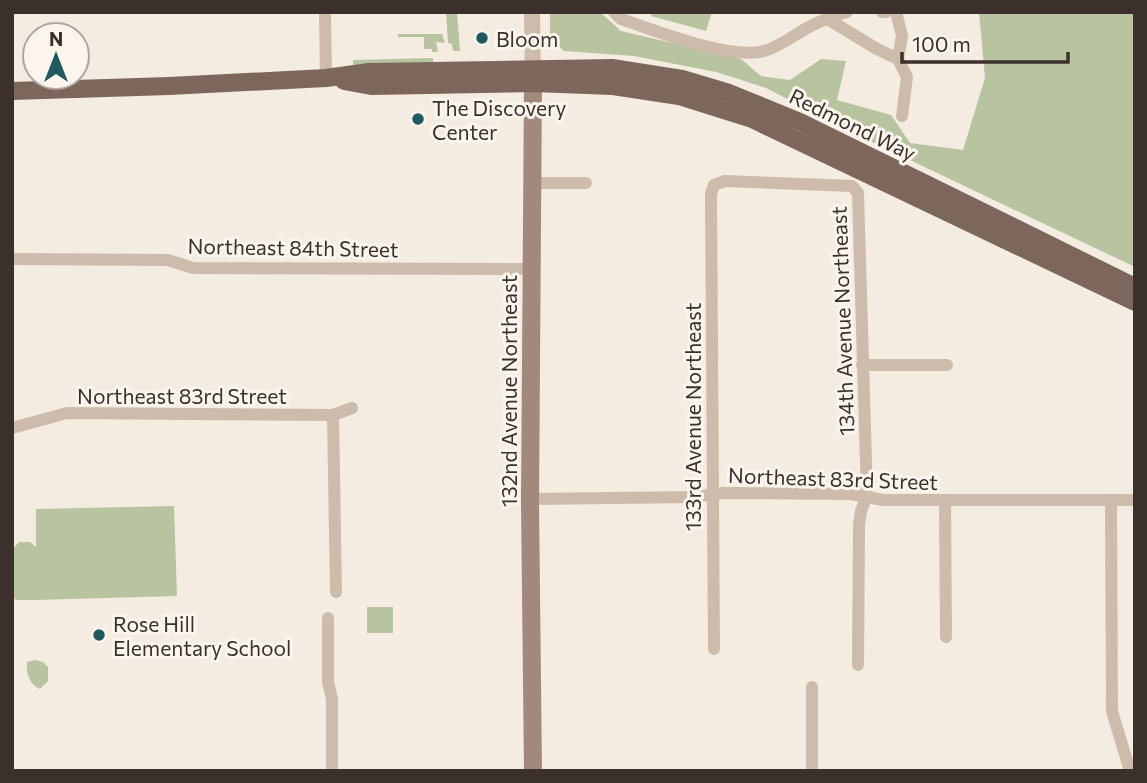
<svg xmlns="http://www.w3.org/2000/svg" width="1147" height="783" font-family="Commissioner,sans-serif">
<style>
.green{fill:#b8c4a0}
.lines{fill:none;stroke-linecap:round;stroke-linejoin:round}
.minor{stroke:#cdbbac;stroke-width:12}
.tertiary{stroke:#cdbbac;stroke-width:16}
.secondary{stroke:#a18a7d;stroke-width:18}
.primary{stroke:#7d675c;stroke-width:18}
.poi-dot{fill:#1f5a5e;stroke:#fbf5ee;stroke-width:2.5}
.labels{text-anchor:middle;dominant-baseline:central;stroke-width:6;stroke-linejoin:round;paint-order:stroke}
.poi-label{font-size:21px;fill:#3b302b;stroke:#fbf5ee;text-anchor:start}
.street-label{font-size:21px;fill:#3b302b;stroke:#fbf5ee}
</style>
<rect width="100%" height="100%" fill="#f4ebe1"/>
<g class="green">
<path d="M446 12H457L460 51H453L452 44 448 43Z"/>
<path d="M550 12H600L621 31 741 59 761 76 790 80 821 59 846 61 837 100 891 115 910 143 963 150 985 78 979 12H1135V267L851 132 766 88 716 72 634 56 564 51 550 38Z"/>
<path d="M652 12H712L706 31 651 16Z"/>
<path d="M398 34H442L445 43 436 42 438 52H432V49H424V37H398Z"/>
<path d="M433 58V63L353 65V60Z"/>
<path d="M174 506 177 596 35 600H16L13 597 12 639V550L19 542H30L36 547V509Z"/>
<rect x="367" y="607" width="26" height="26"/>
<path d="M35 660 43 662 48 667V681L40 689C29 685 26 672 27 662Z"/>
</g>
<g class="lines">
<g class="minor">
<path d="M325 12 326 78"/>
<path d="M614 12 621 19C657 31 728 60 764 51 779 47 793 36 807 28 820 21 832 16 847 12"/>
<path d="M882 12H886"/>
<path d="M896 12 902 36 898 59 907 77 902 116"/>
<path d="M826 18 877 49 898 59"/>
<path d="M532 183H586"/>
<path d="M12 259 168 260 193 268 532 269"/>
<path d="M862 365H947"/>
<path d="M333 415 336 592"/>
<path d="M12 428 67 413 333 415 352 408"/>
<path d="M530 499 694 497 723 493 851 494 883 500H1135"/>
<path d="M945 500 946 637"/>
<path d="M1111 500 1112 711 1130 771"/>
<path d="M328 618V682L332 699V771"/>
<path d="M714 649 711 194 714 185 725 181 852 186 858 193 867 496 861 511 859 525 858 665"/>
<path d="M812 687V771"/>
</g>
<path class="tertiary" d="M532 12 533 81"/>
<path class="secondary" d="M533 83 530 503 533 771"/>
<g class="primary">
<path d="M344 81 371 86 533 83 613 86 679 96 752 119 1135 302"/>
<path d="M12 91 169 86 326 78 369 72 612 68 682 79 729 93 800 122 1135 287"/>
</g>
</g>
<g class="poi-dot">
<circle cx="482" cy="38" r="7"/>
<circle cx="418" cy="119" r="7"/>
<circle cx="99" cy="635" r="7"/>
</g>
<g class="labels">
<g class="poi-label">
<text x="496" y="38">Bloom</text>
<text x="432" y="107">The Discovery<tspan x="432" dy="24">Center</tspan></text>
<text x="113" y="623">Rose Hill<tspan x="113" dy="24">Elementary School</tspan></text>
</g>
<g class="street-label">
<text transform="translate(853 124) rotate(26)">Redmond Way</text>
<text transform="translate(293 247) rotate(1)">Northeast 84th Street</text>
<text transform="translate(842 321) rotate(-92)">134th Avenue Northeast</text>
<text transform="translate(508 391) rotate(-90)">132nd Avenue Northeast</text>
<text x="182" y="395">Northeast 83rd Street</text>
<text transform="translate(692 417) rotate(-90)">133rd Avenue Northeast</text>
<text transform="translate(833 478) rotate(2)">Northeast 83rd Street</text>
</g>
</g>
<rect width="1147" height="783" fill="none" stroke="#3b302b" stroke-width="28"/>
<g transform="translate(56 56)"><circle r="33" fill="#fbf5ee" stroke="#aea6a0" stroke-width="2"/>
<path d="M0-5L12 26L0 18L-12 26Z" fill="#1f5a5e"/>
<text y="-10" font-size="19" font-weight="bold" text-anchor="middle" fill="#3b302b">N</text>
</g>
<path d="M902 52v10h166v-10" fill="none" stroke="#3b302b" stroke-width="3.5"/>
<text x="912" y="52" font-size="21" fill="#3b302b" stroke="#fbf5ee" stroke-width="5" paint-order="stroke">100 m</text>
</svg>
